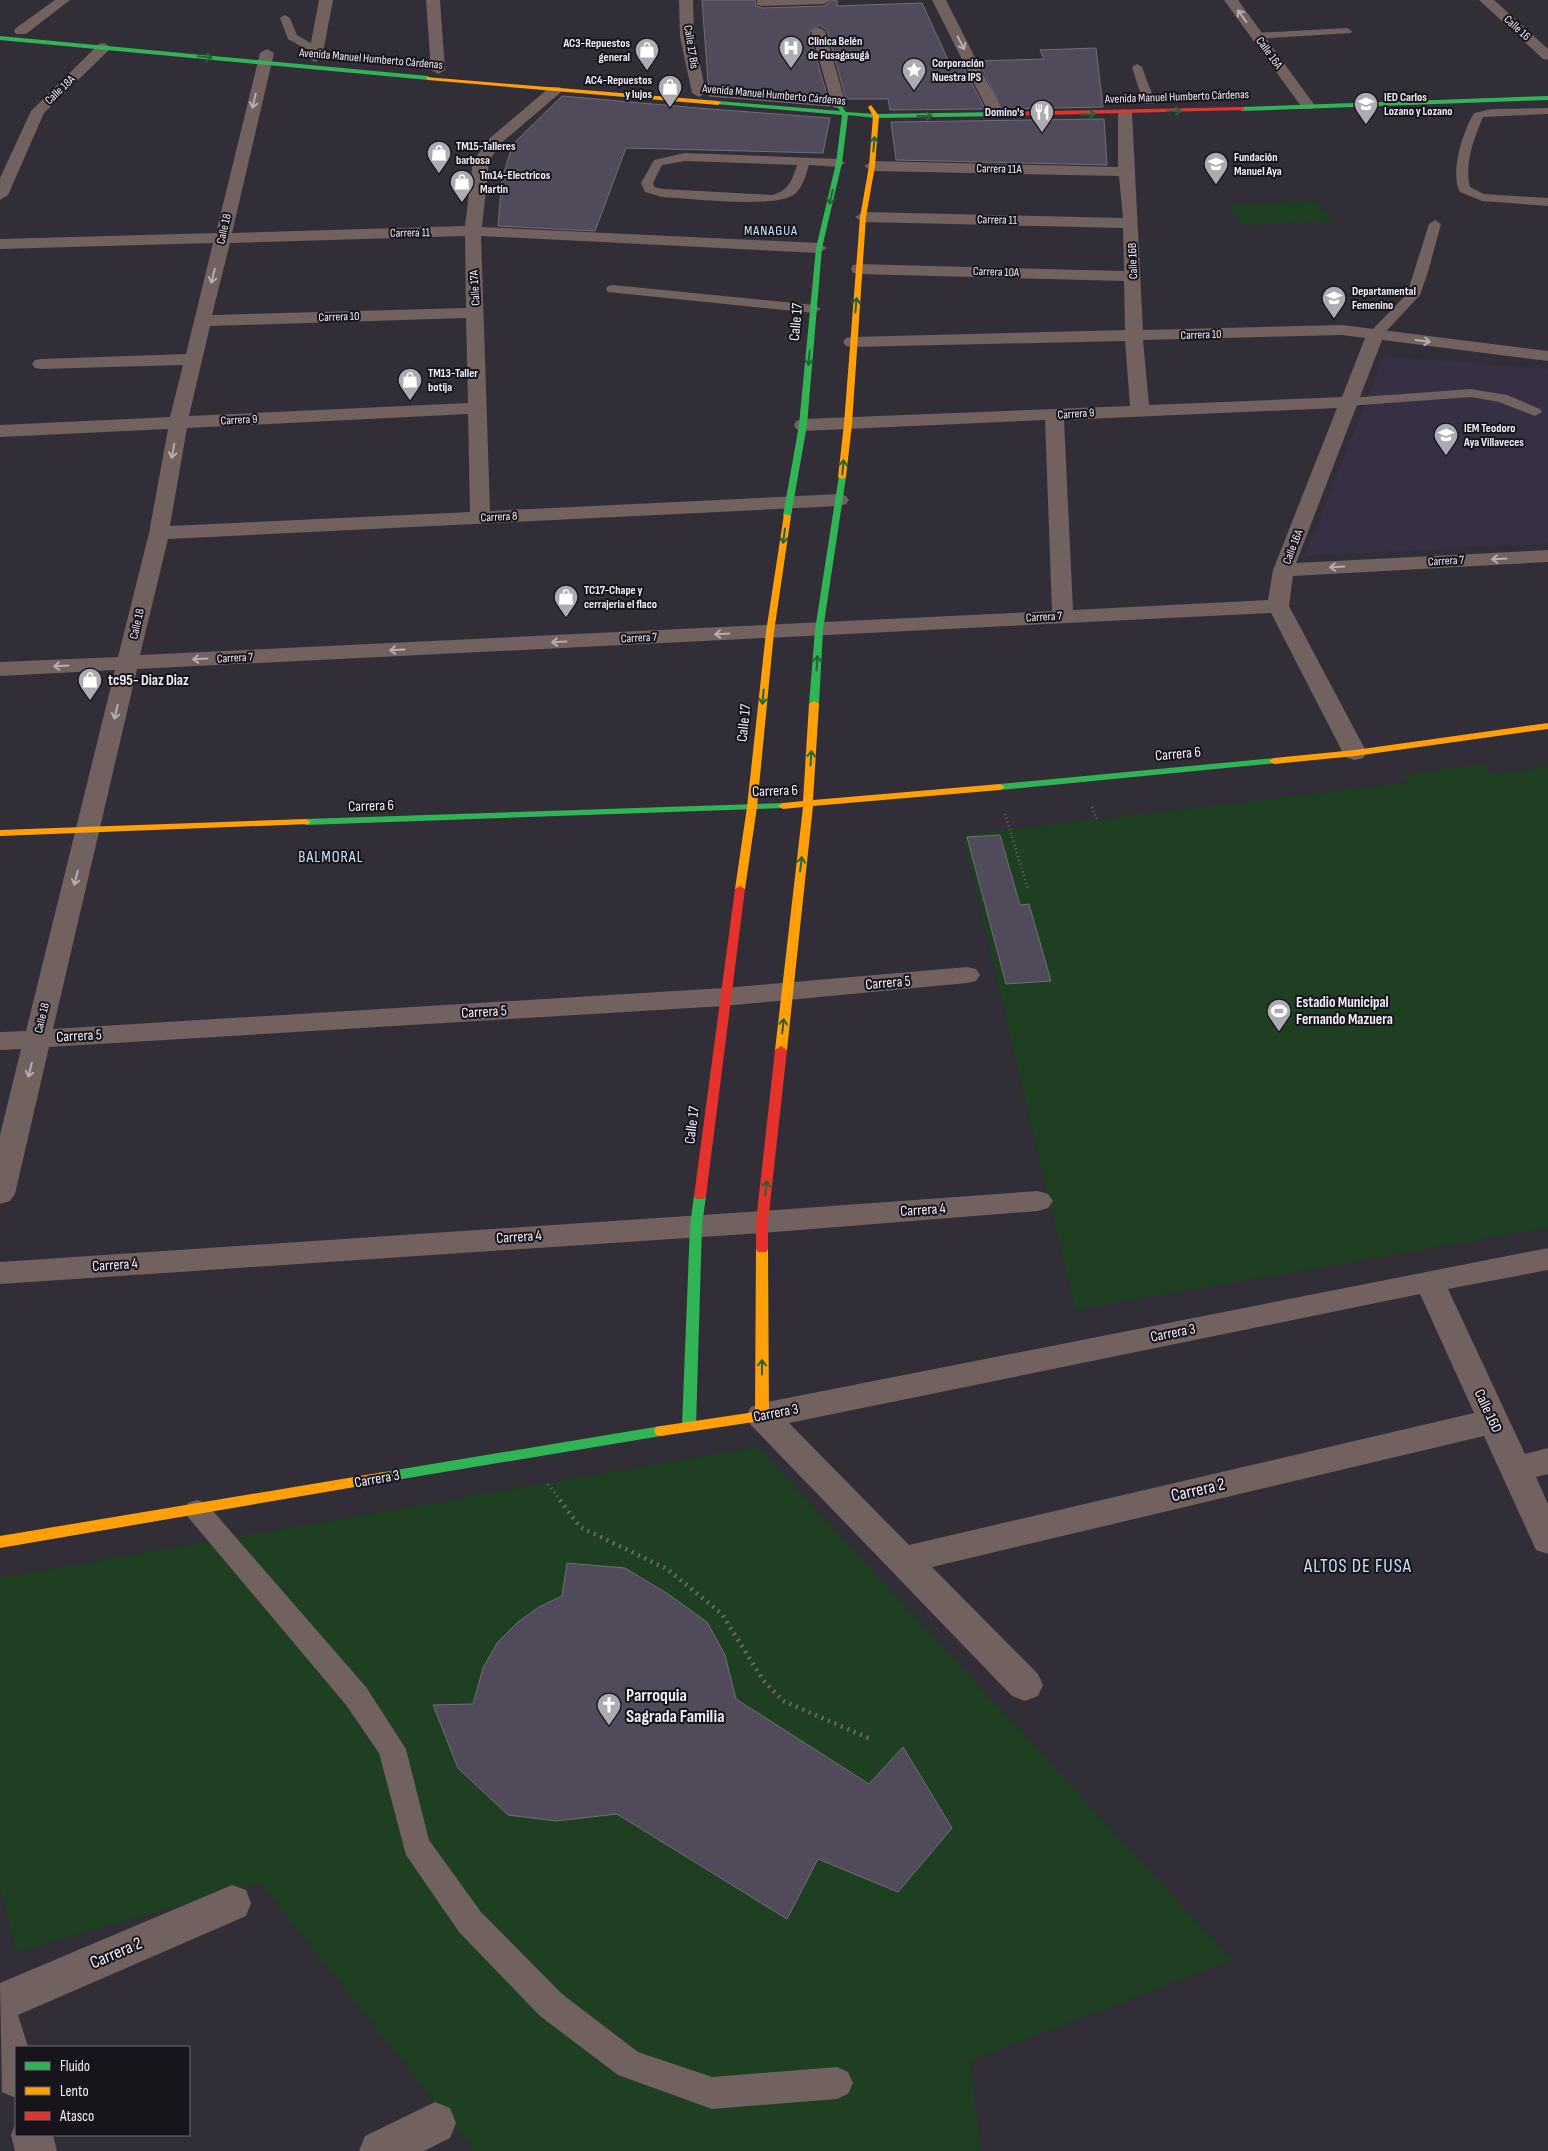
<svg xmlns="http://www.w3.org/2000/svg" width="1548" height="2151" font-family="'Sofia Sans Condensed',sans-serif">
<style>
.built{fill:#373044}
.green{fill:#1e3f21}
.building{fill:#504a5a;stroke:#716e76}
.lines{fill:none;stroke-linecap:round;stroke-linejoin:round}
.path-far2{stroke:#716667;stroke-width:2.5;stroke-dasharray:1 3;stroke-linecap:butt}
.path-far1{stroke:#716667;stroke-width:3;stroke-dasharray:1 4;stroke-linecap:butt}
.path{stroke:#716667;stroke-width:4.5;stroke-dasharray:2 5;stroke-linecap:butt}
.lane{fill:#71615f;fill-rule:evenodd}
.street{fill:#71615f;fill-rule:evenodd}
.fast{fill:#30b455;fill-rule:evenodd}
.slow{fill:#ff9f0a;fill-rule:evenodd}
.jam{fill:#e5322d;fill-rule:evenodd}
.oneway{stroke:#b7aeb3}
.oneway2{stroke:#246438}
.labels{text-anchor:middle;dominant-baseline:central;stroke-width:4;stroke-linejoin:round;paint-order:stroke}
.far-street-label{font-size:12px;fill:#f1edf8;stroke:#17141c}
.far-poi-label{font-size:12px;font-weight:bold;fill:#f1edf8;stroke:#17141c;text-anchor:start}
.far-neighbourhood-label{font-size:14px;letter-spacing:1px;fill:#c8e6f8;stroke:#17141c}
.street-label{font-size:15px;fill:#f1edf8;stroke:#17141c}
.poi-label{font-size:15px;font-weight:bold;fill:#f1edf8;stroke:#17141c;text-anchor:start}
.neighbourhood-label{font-size:16px;letter-spacing:1px;fill:#c8e6f8;stroke:#17141c}
.near-street-label{font-size:18px;fill:#f1edf8;stroke:#17141c}
.near-poi-label{font-size:18px;font-weight:bold;fill:#f1edf8;stroke:#17141c;text-anchor:start}
.near-neighbourhood-label{font-size:19px;letter-spacing:1px;fill:#c8e6f8;stroke:#17141c}
</style>
<rect width="100%" height="100%" fill="#312e37"/>
<path class="built" d="M1384 356 1548 369V543L1305 556Z"/>
<g class="green">
<path d="M1316 201 1334 222 1242 225 1227 205Z"/>
<path d="M1482 764 1491 775 1548 767V1228L1075 1310 963 835 1408 783 1402 775Z"/>
<path d="M758 1447 1232 1960 970 2061 981 2151H474L260 1883 16 1952 0 1887V1578Z"/>
</g>
<g class="building">
<path d="M702 0H755L756 6 762 8 824 6 833 0H837V6L922 3 949 62H961L985 109 890 110 888 99H846L827 30 819 25 809 32 830 106 709 96Z"/>
<path d="M1096 48 1103 107 1001 109 979 61 1044 59 1040 50Z"/>
<path d="M562 96 710 109 830 118 823 153 626 148 595 231 498 226 502 178 513 144Z"/>
<path d="M1104 119 1107 165 896 160 891 122Z"/>
<path d="M1000 835 1020 905 1029 904 1051 981 1006 984 967 837Z"/>
<path d="M567 1563 625 1568 668 1594 707 1622 725 1655 736 1699 869 1784 903 1747 952 1828 898 1892 818 1859 787 1919 617 1814 556 1821 508 1815 458 1768 433 1705 473 1704 483 1668 497 1643 518 1622 539 1607 562 1596Z"/>
</g>
<g class="lines">
<g class="path-far2">
<path d="M1092 807 1097 820"/>
<path d="M1005 814 1028 889"/>
</g>
<path class="path-far1" d="M548 1484 561 1501"/>
<path class="path" d="M560 1500 580 1527 667 1569 722 1614 763 1680 783 1701 873 1740"/>
<g class="lane">
<path d="M285 15 290 18 297 35 321 49V53H313L288 39 280 18Z"/>
<path d="M1347 28 1352 31 1351 33 1256 39 1251 36 1256 33Z"/>
<path d="M1137 64 1142 67 1155 102 1153 104H1145L1143 102 1132 67Z"/>
<path d="M1548 108V114L1483 117C1474 139 1464 164 1470 187L1484 194 1548 198V206L1482 201 1460 192C1449 173 1464 129 1474 113L1492 109Z"/>
<path d="M685 153 839 159 845 163 839 167 809 165C806 175 803 186 796 193 779 210 688 198 662 197L645 192 641 183 654 160ZM685 161 797 165C792 180 789 191 772 195L663 189 654 187 653 183 662 165Z"/>
<path d="M1435 220 1441 224 1428 272 1420 295 1380 338H1370L1368 335 1370 332 1407 294 1429 224Z"/>
<path d="M613 285 814 305 821 309 814 313 608 292 606 289 608 286Z"/>
<path d="M1471 389 1507 395 1540 409 1542 412 1535 416 1499 402 1471 397 1348 406 1341 402 1348 398Z"/>
<path d="M197 1500 206 1503 366 1687 406 1749 429 1840 481 1912 562 1994 638 2052 712 2077 837 2067 848 2072 853 2083 848 2094 837 2099 712 2109 618 2075 540 2016 459 1932 406 1855 379 1753 346 1705 188 1517 184 1510 188 1503Z"/>
</g>
<g class="street">
<path d="M55 0H70L26 34H16L14 31 16 28Z"/>
<path d="M319 0H333L322 58 315 62 308 58Z"/>
<path d="M426 0H440L445 70 438 74 431 70Z"/>
<path d="M679 0H693L694 37 706 93 699 97 692 93 680 37Z"/>
<path d="M757 0H831L824 4 762 6 757 5Z"/>
<path d="M932 0H946L1000 107 998 110H988L986 107Z"/>
<path d="M1224 0H1238L1313 103 1315 106 1313 109H1303Z"/>
<path d="M1479 0H1494L1548 49V60L1543 59Z"/>
<path d="M818 27 825 31 846 105 844 108H834L832 105 811 31Z"/>
<path d="M104 43 111 47 109 50 44 113 8 195 0 200V178L31 111 99 44Z"/>
<path d="M267 49 274 53 232 233 465 226 473 161 490 138 550 87H560L562 90 560 93 500 144 489 161 482 227 819 243 827 248 819 253 481 236 490 511 839 494 846 496 849 500 846 504 839 506 168 539 140 655 1052 611 1045 420 803 431 796 429 794 425 796 421 803 419 1130 406 1125 341 852 347 846 346 843 342 846 338 852 337 1125 330 1124 281 859 274 853 273 851 269 853 265 859 264 1124 271 1123 228 863 222 855 217 863 212 1123 218 1119 176 872 171 864 166 872 161 1118 167V113L1125 109 1132 113 1143 330 1342 325 1548 351V361L1382 340 1296 563 1548 550V562L1293 576 1289 606 1367 753 1363 758 1355 760 1347 758 1343 753 1271 613 137 669 53 1029 724 988 967 967 976 969 980 975 976 981 967 983 724 1006 49 1047 15 1194 10 1201 0 1204V1135L21 1049 0 1050V1032L26 1031 115 670 0 676V662L118 657 149 533 168 429 0 437V425L170 417 183 365 41 369 35 368 32 364 35 360 41 359 186 354 213 243 0 249V239L216 233 260 53ZM465 236 466 308 212 315 230 243ZM466 318 468 403 189 416 210 326ZM1342 335 1365 338 1342 397 1149 405 1143 340ZM1337 408 1273 570 1268 600 1073 610 1064 420ZM468 414 470 512 170 526 187 428Z"/>
<path d="M1038 1191 1048 1194 1053 1201 1048 1208 1038 1211 762 1233 0 1284V1262L762 1211Z"/>
<path d="M1548 1248V1270L1448 1289 1525 1454 1548 1448V1474L1536 1477 1548 1504V1554L1536 1550 1484 1436 932 1567 1038 1674 1043 1685 1038 1696 1025 1701 1012 1696 751 1425 746 1416 751 1407 762 1403ZM1420 1294 1474 1413 909 1545 789 1423Z"/>
<path d="M232 1885 246 1890 251 1903 246 1916 18 2015 28 2047H16V2098L2 2092 0 1983Z"/>
<path d="M435 2102 450 2108 456 2123 450 2138 424 2151H359L365 2136Z"/>
<path d="M16 2123V2135H53L57 2151H15L11 2135Z"/>
</g>
<g class="fast">
<path d="M0 36 428 76 431 78 428 80 0 40Z"/>
<path d="M1548 96V100L1242 111 1239 109 1242 107Z"/>
<path d="M718 101 840 111 836 105 839 103 846 112 876 114 1003 112 1006 114 1003 116 876 118 848 115 842 163 822 248 807 425 791 516 787 518 783 516 799 425 816 248 836 163 842 115 716 104V102Z"/>
<path d="M839 475 846 477 823 630 819 704 814 707 809 704 815 630Z"/>
<path d="M1274 758 1279 761 1277 763 1000 790 995 787 1000 784Z"/>
<path d="M783 803 788 806 786 808 306 825 301 822 306 819Z"/>
<path d="M700 1192 704 1193 706 1196 702 1225 696 1426 694 1430 689 1431 684 1430 682 1426 690 1225 694 1196 696 1193Z"/>
<path d="M661 1426 666 1427 668 1431 666 1435 661 1436 384 1482 379 1481 377 1477 379 1473 384 1472Z"/>
</g>
<g class="slow">
<path d="M426 77 718 101 721 103 718 105 428 80Z"/>
<path d="M871 105 879 116 875 166 866 217 852 424 846 477 842 479 838 477 844 424 860 217 869 166 873 116 868 107Z"/>
<path d="M784 514 791 516 774 632 757 807 745 889 740 892 735 889 747 807 766 632Z"/>
<path d="M814 701 819 704 813 800 1000 784 1005 787 1000 790 813 806 787 1050 781 1054 775 1050 803 807 783 809 778 806 783 803 803 801 809 704Z"/>
<path d="M1548 723V729L1355 756 1274 764 1269 761 1274 758 1355 750Z"/>
<path d="M306 819 311 822 309 824 0 836V830Z"/>
<path d="M762 1245 766 1246 768 1249 769 1416 767 1420 661 1436 656 1435 654 1431 656 1427 661 1426 755 1412 756 1249 758 1246Z"/>
<path d="M384 1472 389 1473 391 1477 389 1481 384 1482 0 1548V1536Z"/>
</g>
<g class="jam">
<path d="M1242 107 1245 109 1244 110 1003 116 1000 114 1003 112Z"/>
<path d="M740 886 745 889 706 1196 704 1199H696L694 1196 735 889Z"/>
<path d="M781 1046 787 1050 768 1222V1249L766 1252H758L756 1249V1222L775 1050Z"/>
</g>
</g>
<defs><path id="oneway-shaft" d="M-6 0H5M1.5-3L5.5 0L1.5 3" fill="none" stroke-width="1.6" stroke-linecap="round" stroke-linejoin="round" transform="scale(1.25)"/></defs>
<g class="oneway">
<use href="#oneway-shaft" transform="translate(1242 16) rotate(-126)"/>
<use href="#oneway-shaft" transform="translate(961 43) rotate(63)"/>
<use href="#oneway-shaft" transform="translate(254 101) rotate(103)"/>
<use href="#oneway-shaft" transform="translate(213 276) rotate(104)"/>
<use href="#oneway-shaft" transform="translate(1423 341) rotate(7)"/>
<use href="#oneway-shaft" transform="translate(173 451) rotate(100)"/>
<use href="#oneway-shaft" transform="translate(1499 559) rotate(177)"/>
<use href="#oneway-shaft" transform="translate(1337 567) rotate(177)"/>
<use href="#oneway-shaft" transform="translate(722 634) rotate(177)"/>
<use href="#oneway-shaft" transform="translate(559 642) rotate(177)"/>
<use href="#oneway-shaft" transform="translate(397 650) rotate(177)"/>
<use href="#oneway-shaft" transform="translate(200 659) rotate(177)"/>
<use href="#oneway-shaft" transform="translate(61 666) rotate(177)"/>
<use href="#oneway-shaft" transform="translate(116 712) rotate(103)"/>
<use href="#oneway-shaft" transform="translate(76 878) rotate(104)"/>
<use href="#oneway-shaft" transform="translate(30 1070) rotate(104)"/>
</g>
<g class="oneway2">
<use href="#oneway-shaft" transform="translate(205 57) rotate(6)"/>
<use href="#oneway-shaft" transform="translate(1174 111) rotate(-2)"/>
<use href="#oneway-shaft" transform="translate(1088 114) rotate(-1)"/>
<use href="#oneway-shaft" transform="translate(925 116)"/>
<use href="#oneway-shaft" transform="translate(874 144) rotate(-85)"/>
<use href="#oneway-shaft" transform="translate(831 197) rotate(103)"/>
<use href="#oneway-shaft" transform="translate(856 305) rotate(-85)"/>
<use href="#oneway-shaft" transform="translate(809 358) rotate(95)"/>
<use href="#oneway-shaft" transform="translate(843 467) rotate(-84)"/>
<use href="#oneway-shaft" transform="translate(784 536) rotate(98)"/>
<use href="#oneway-shaft" transform="translate(817 663) rotate(-87)"/>
<use href="#oneway-shaft" transform="translate(763 697) rotate(96)"/>
<use href="#oneway-shaft" transform="translate(811 758) rotate(-86)"/>
<use href="#oneway-shaft" transform="translate(801 864) rotate(-83)"/>
<use href="#oneway-shaft" transform="translate(783 1026) rotate(-84)"/>
<use href="#oneway-shaft" transform="translate(766 1188) rotate(-84)"/>
<use href="#oneway-shaft" transform="translate(762 1367) rotate(-90)"/>
</g>
<defs>
<symbol id="hospital-pin" viewBox="-11 -11 22 30"><path d="M0 17L-7.5 6A9.5 9.5 0 1 1 7.5 6Z" fill="#aeaab4" stroke="#17141c"/><path d="M-5-5h3v3.5h4V-5h3V5h-3V1.5h-4V5h-3Z" fill="#fff"/></symbol>
<symbol id="shop-pin" viewBox="-11 -11 22 30"><path d="M0 17L-7.5 6A9.5 9.5 0 1 1 7.5 6Z" fill="#aeaab4" stroke="#17141c"/><path d="M-5-2.5h2.3a2.7 3.5 0 0 1 5.4 0H5L5.5 6h-11ZM-1.5-2.5h3a1.5 2.3 0 0 0-3 0Z" fill="#fff"/></symbol>
<symbol id="sight-pin" viewBox="-11 -11 22 30"><path d="M0 17L-7.5 6A9.5 9.5 0 1 1 7.5 6Z" fill="#aeaab4" stroke="#17141c"/><path d="M0-6L1.8-2.2L6-1.7L2.9 1.2L3.7 5.4L0 3.3L-3.7 5.4L-2.9 1.2L-6-1.7L-1.8-2.2Z" fill="#fff"/></symbol>
<symbol id="school-pin" viewBox="-11 -11 22 30"><path d="M0 17L-7.5 6A9.5 9.5 0 1 1 7.5 6Z" fill="#aeaab4" stroke="#17141c"/><path d="M0-5L7-2L0 1L-7-2ZM-4 1L0 2.5L4 1V4Q0 6-4 4Z" fill="#fff"/></symbol>
<symbol id="restaurant-pin" viewBox="-11 -11 22 30"><path d="M0 17L-7.5 6A9.5 9.5 0 1 1 7.5 6Z" fill="#aeaab4" stroke="#17141c"/><path d="M-5-6h1v4h1v-4h1v4h1v-4h1v5L-1.5 .5V6h-2V.5L-5-1ZM5-6V6H3V1.5H1.5Q1.5-4 5-6Z" fill="#fff"/></symbol>
<symbol id="stadium-pin" viewBox="-11 -11 22 30"><path d="M0 17L-7.5 6A9.5 9.5 0 1 1 7.5 6Z" fill="#aeaab4" stroke="#17141c"/><path d="M0-5a6.5 5 0 1 0 0 10a6.5 5 0 1 0 0-10ZM-3.5-1.8h7v3.6h-7Z" fill="#fff"/></symbol>
<symbol id="church-pin" viewBox="-11 -11 22 30"><path d="M0 17L-7.5 6A9.5 9.5 0 1 1 7.5 6Z" fill="#aeaab4" stroke="#17141c"/><path d="M-1.2-6h2.4v3.5h3.3v2.4h-3.3V6h-2.4V-.1h-3.3v-2.4h3.3Z" fill="#fff"/></symbol>
</defs>
<g fill-rule="evenodd">
<use href="#hospital-pin" x="777" y="34" width="28" height="38"/>
<use href="#shop-pin" x="633" y="36" width="28" height="38"/>
<use href="#sight-pin" x="900" y="56" width="28" height="38"/>
<use href="#shop-pin" x="656" y="73" width="28" height="38"/>
<use href="#school-pin" x="1352" y="90" width="28" height="38"/>
<use href="#restaurant-pin" x="1028" y="98" width="28" height="38"/>
<use href="#shop-pin" x="425" y="139" width="28" height="38"/>
<use href="#school-pin" x="1202" y="150" width="28" height="38"/>
<use href="#shop-pin" x="448" y="168" width="28" height="38"/>
<use href="#school-pin" x="1320" y="284" width="28" height="38"/>
<use href="#shop-pin" x="396" y="366" width="28" height="38"/>
<use href="#school-pin" x="1432" y="421" width="28" height="38"/>
<use href="#shop-pin" x="552" y="583" width="28" height="38"/>
<use href="#shop-pin" x="76" y="666" width="28" height="38"/>
<use href="#stadium-pin" x="1265" y="997" width="28" height="38"/>
<use href="#church-pin" x="595" y="1691" width="28" height="38"/>
</g>
<g class="labels">
<g class="far-street-label">
<text transform="translate(1517 28) rotate(42)">Calle 16</text>
<text transform="translate(691 47) rotate(81)">Calle 17 Bis</text>
<text transform="translate(1269 53) rotate(54)">Calle 16A</text>
<text transform="translate(371 59) rotate(5)">Avenida Manuel Humberto Cárdenas</text>
<text transform="translate(60 90) rotate(-44)">Calle 18A</text>
<text transform="translate(774 95) rotate(5)">Avenida Manuel Humberto Cárdenas</text>
<text transform="translate(1177 97) rotate(-2)">Avenida Manuel Humberto Cárdenas</text>
<text transform="translate(999 169) rotate(1)">Carrera 11A</text>
<text transform="translate(997 220) rotate(1)">Carrera 11</text>
<text transform="translate(224 229) rotate(-77)">Calle 18</text>
<text transform="translate(410 233) rotate(-1)">Carrera 11</text>
<text transform="translate(1133 261) rotate(-92)">Calle 16B</text>
<text transform="translate(996 272) rotate(2)">Carrera 10A</text>
<text transform="translate(475 288) rotate(-93)">Calle 17A</text>
<text transform="translate(339 317) rotate(-2)">Carrera 10</text>
<text transform="translate(1201 335) rotate(-2)">Carrera 10</text>
<text transform="translate(1076 414) rotate(-4)">Carrera 9</text>
<text transform="translate(239 420) rotate(-3)">Carrera 9</text>
<text transform="translate(499 517) rotate(-3)">Carrera 8</text>
<text transform="translate(1293 547) rotate(-69)">Calle 16A</text>
<text transform="translate(1446 561) rotate(-3)">Carrera 7</text>
<text transform="translate(1044 617) rotate(-3)">Carrera 7</text>
<text transform="translate(137 624) rotate(-77)">Calle 18</text>
<text transform="translate(639 638) rotate(-3)">Carrera 7</text>
<text transform="translate(235 658) rotate(-3)">Carrera 7</text>
<text transform="translate(42 1018) rotate(-76)">Calle 18</text>
</g>
<g class="far-poi-label">
<text x="808" y="41">Clínica Belén<tspan x="808" dy="14">de Fusagasugá</tspan></text>
<text x="630" y="43" text-anchor="end">AC3-Repuestos<tspan x="630" dy="14">general</tspan></text>
<text x="932" y="63">Corporación<tspan x="932" dy="14">Nuestra IPS</tspan></text>
<text x="652" y="80" text-anchor="end">AC4-Repuestos<tspan x="652" dy="14">y lujos</tspan></text>
<text x="1384" y="97">IED Carlos<tspan x="1384" dy="14">Lozano y Lozano</tspan></text>
<text x="1024" y="112" text-anchor="end">Domino's</text>
<text x="456" y="146">TM15-Talleres<tspan x="456" dy="14">barbosa</tspan></text>
<text x="1234" y="157">Fundación<tspan x="1234" dy="14">Manuel Aya</tspan></text>
<text x="480" y="175">Tm14-Electricos<tspan x="480" dy="14">Martín</tspan></text>
<text x="1352" y="291">Departamental<tspan x="1352" dy="14">Femenino</tspan></text>
<text x="428" y="373">TM13-Taller<tspan x="428" dy="14">botija</tspan></text>
<text x="1464" y="428">IEM Teodoro<tspan x="1464" dy="14">Aya Villaveces</tspan></text>
<text x="584" y="590">TC17-Chape y<tspan x="584" dy="14">cerrajeria el flaco</tspan></text>
</g>
<g class="far-neighbourhood-label">
<text x="771" y="230">MANAGUA</text>
</g>
<g class="street-label">
<text transform="translate(796 322) rotate(-85)">Calle 17</text>
<text transform="translate(744 723) rotate(-84)">Calle 17</text>
<text transform="translate(1178 754) rotate(-5)">Carrera 6</text>
<text transform="translate(775 791) rotate(-2)">Carrera 6</text>
<text transform="translate(371 806) rotate(-2)">Carrera 6</text>
<text transform="translate(888 983) rotate(-5)">Carrera 5</text>
<text transform="translate(484 1012) rotate(-3)">Carrera 5</text>
<text transform="translate(79 1036) rotate(-3)">Carrera 5</text>
<text transform="translate(692 1125) rotate(-83)">Calle 17</text>
<text transform="translate(923 1210) rotate(-4)">Carrera 4</text>
<text transform="translate(519 1237) rotate(-4)">Carrera 4</text>
<text transform="translate(115 1265) rotate(-4)">Carrera 4</text>
<text transform="translate(1173 1333) rotate(-11)">Carrera 3</text>
<text transform="translate(1488 1411) rotate(65)">Calle 16D</text>
<text transform="translate(776 1413) rotate(-11)">Carrera 3</text>
<text transform="translate(377 1479) rotate(-10)">Carrera 3</text>
</g>
<g class="poi-label">
<text x="108" y="680">tc95- Diaz Diaz</text>
<text x="1296" y="1002">Estadio Municipal<tspan x="1296" dy="17">Fernando Mazuera</tspan></text>
</g>
<g class="neighbourhood-label">
<text x="331" y="857">BALMORAL</text>
</g>
<g class="near-street-label">
<text transform="translate(1198 1490) rotate(-13)">Carrera 2</text>
<text transform="translate(116 1953) rotate(-23)">Carrera 2</text>
</g>
<g class="near-poi-label">
<text x="626" y="1695">Parroquia<tspan x="626" dy="21">Sagrada Familia</tspan></text>
</g>
<g class="near-neighbourhood-label">
<text x="1358" y="1566">ALTOS DE FUSA</text>
</g>
</g>
<rect x="15" y="2046" width="175" height="90" fill="#17141c" stroke="#6e6b74"/>
<rect x="25" y="2062" width="25" height="8" fill="#30b455" stroke="#6e6b74"/>
<text x="60" y="2071" font-size="15" fill="#f1edf8">Fluido</text>
<rect x="25" y="2087" width="25" height="8" fill="#ff9f0a" stroke="#6e6b74"/>
<text x="60" y="2096" font-size="15" fill="#f1edf8">Lento</text>
<rect x="25" y="2112" width="25" height="8" fill="#e5322d" stroke="#6e6b74"/>
<text x="60" y="2121" font-size="15" fill="#f1edf8">Atasco</text>
</svg>
